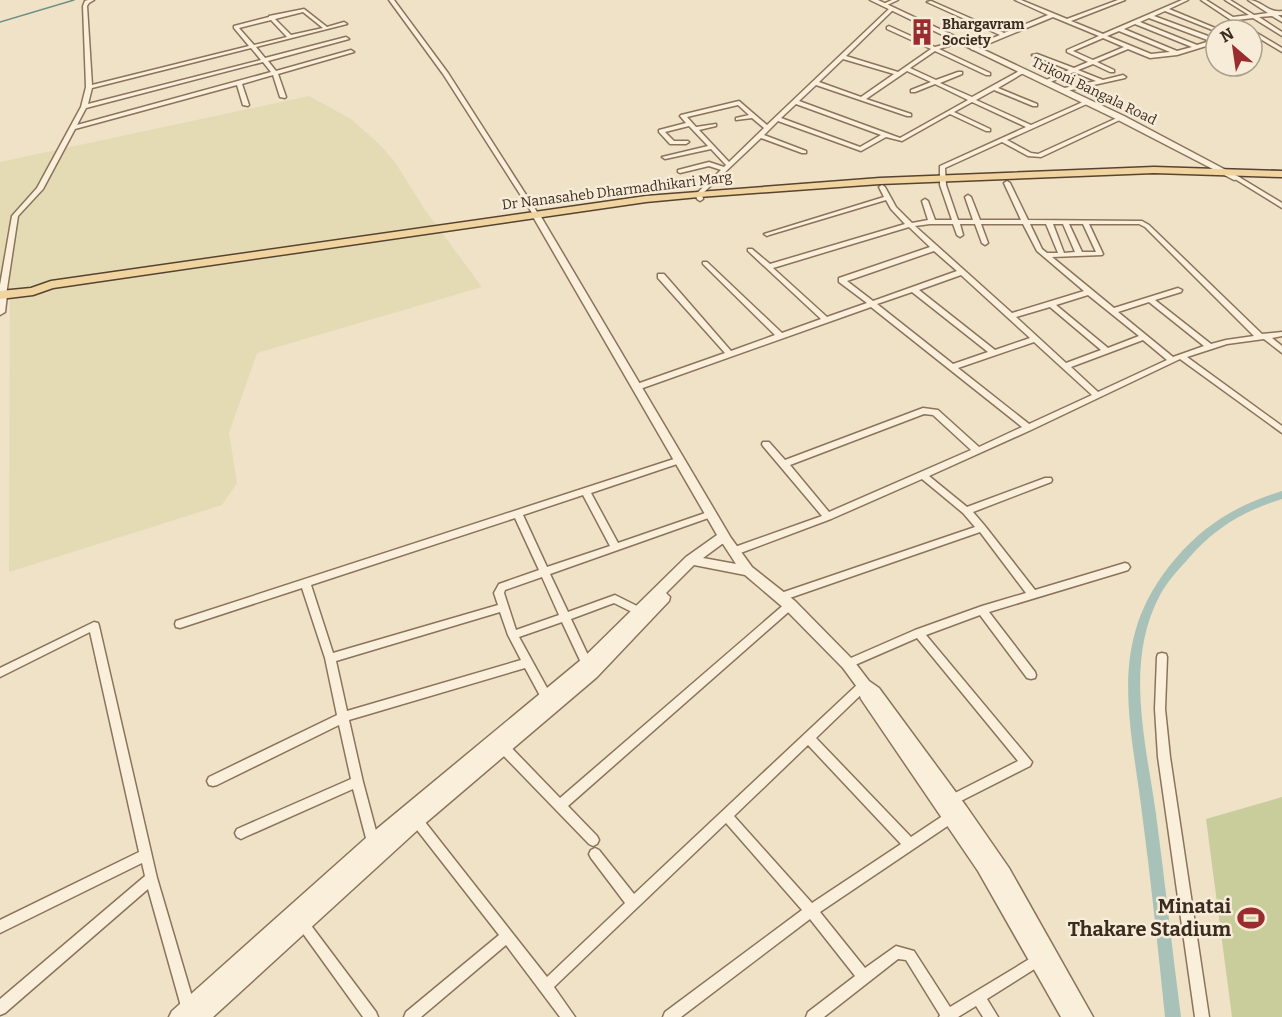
<svg xmlns="http://www.w3.org/2000/svg" width="1282" height="1017" font-family="Bitter,serif">
<style>
.farmland{fill:#e4dbb5}
.green{fill:#c9cd9b}
.lines{fill:none;stroke-linecap:round;stroke-linejoin:round}
.stream{stroke:#6f9188;stroke-width:1.5}
.canal{fill:#a8c2ba;fill-rule:evenodd}
.minor-casing{stroke:#8b735c;stroke-width:3}
.tertiary-casing{stroke:#8b735c;stroke-width:3}
.primary-casing{stroke:#594230;stroke-width:3}
.minor{fill:#f9efdb;fill-rule:evenodd}
.tertiary{fill:#f9efdb;fill-rule:evenodd}
.primary{fill:#f1d5a0;fill-rule:evenodd}
.labels{text-anchor:middle;dominant-baseline:central;stroke-width:5;stroke-linejoin:round;paint-order:stroke}
.far-poi-label{font-size:14px;font-weight:bold;fill:#3b2c20;stroke:#f6ecd7;text-anchor:start}
.far-street-label{font-size:14px;fill:#3b2c20;stroke:#f6ecd7}
.near-poi-label{font-size:20px;font-weight:bold;fill:#3b2c20;stroke:#f6ecd7;text-anchor:end}
</style>
<rect width="100%" height="100%" fill="#efe2c7"/>
<path class="farmland" d="M309 96 351 119 380 145 395 162 425 210 482 287 257 353 229 433 237 483 222 505 9 572 10 289 0 288V162Z"/>
<path class="green" d="M1282 797V1017H1232L1206 819Z"/>
<g class="lines">
<path class="stream" d="M0 22 74 0"/>
<path class="canal" d="M1282 491V499C1245 510 1213 529 1188 559 1178 570 1167 582 1160 595 1124 662 1146 743 1156 814 1165 882 1172 949 1181 1017H1165C1158 949 1151 881 1142 813 1130 717 1106 639 1176 558 1205 524 1239 504 1282 491Z"/>
<defs>
<g id="minor">
<path d="M88 0H94L89 3 87 6 92 85 249 46 234 28V26L269 17V16L304 9 327 27 344 22 347 24 256 47 265 58 346 37 349 39 268 61 276 71 351 50 354 52 278 74 286 97 285 98 280 97 273 75 242 84 249 105 248 106 243 105 237 85 75 129 43 189 18 216 6 295 5 297H0V285L12 216 37 188 81 107 86 87 83 6 85 1ZM303 12 323 28 291 35 275 19ZM271 20 287 37 254 45 239 28ZM251 48 261 60 88 104 92 88ZM263 62 271 72 77 125 86 108Z"/>
<path d="M389 0H394L448 73 539 215 538 216H534L443 74Z"/>
<path d="M892 0H898L885 6 881 5Z"/>
<path d="M1015 0H1021L1067 19 1118 0H1125L1071 21 1103 34 1182 0H1188L1169 9 1220 30 1215 31 1165 11 1154 16 1216 39V43L1177 55 1150 58 1128 49 1097 62 1114 70V72H1110L1093 64 1078 70 1103 80 1123 75 1126 77 1125 78 1062 92 1060 91V89L1096 81 1074 72 1048 83H1044V81L1069 70 1032 55 1037 54 1074 68 1088 62 1067 52V50L1099 36 1053 17 973 50 971 49V47L1000 35 927 2 931 1 1004 33 1048 15ZM1149 18 1210 41 1197 45 1140 22ZM1135 24 1192 47 1177 51 1124 29ZM1119 31 1170 52 1151 54 1107 36ZM1103 38 1124 47 1093 60 1073 51Z"/>
<path d="M1201 0H1206L1233 17 1249 15 1225 0H1230L1254 15 1268 13 1248 0C1262 0 1267 13 1282 11V15H1278L1282 18V22L1272 16 1259 17 1282 32V36L1253 18 1237 20 1252 30H1246Z"/>
<path d="M890 8 894 9 846 56 898 72 931 49 887 29V27L889 26 935 47 961 40V42L939 49 990 73V75H986L935 51 910 68 936 80 958 72H962V74L940 83 972 97 1021 70H1025V72L998 88 1037 104V106H1033L994 90 976 100 1031 125 1085 101H1089V103L1007 140 1031 153 1038 154 1119 117 1124 118 1041 157 1028 156 1002 142 945 168 946 185 958 220H973L965 197 968 195 971 197 980 220H1021L1004 183 1007 181 1010 183 1028 220 1142 221 1149 225 1262 334 1282 332V336L1272 338 1282 346V353L1264 339 1227 344 1187 357 1282 426V433L1180 359 1031 430 929 476 967 507 1045 478H1051L1052 480 1051 482 973 512 985 526 1035 590 1125 563 1128 564 1130 567 1128 570 1125 571 989 612 1035 672 1036 675 1035 678 1031 679 1027 678 980 615 926 635 1032 762 1030 766 953 805 949 804 947 800 949 796 1018 761 917 638 848 668 844 667 843 664 844 661 915 630 982 606 1026 593 980 532 781 601 778 600 776 597 778 594 975 527 963 513 922 479 831 519 735 555 732 554 730 551 732 548 822 516 763 446 762 444 763 442H769L785 460 923 408 938 410 979 447 1022 427 871 307 640 389H634L633 387 634 385 725 353 658 278V274H664L731 351 775 335 703 264V262H707L782 333 821 319 748 251V249H752L770 264 905 224 891 209 886 200 769 235 767 236 764 234 884 197 879 187 882 185 885 187 896 207 912 223 928 220 922 201 925 199 928 201 935 220H952L940 185V166L1026 127 972 102 954 112 990 129V131H986L950 114 902 141 886 137 861 151 778 121 764 135 806 151V153H802L761 138 702 194 703 199 700 201 697 199 696 194 721 170 709 166 680 173 678 172V170L709 162 724 167 726 165 711 149 665 159 662 157 708 146 689 126 665 132 674 141H688L689 142 686 144H670L659 132V130L686 123 680 116 681 115 739 101 767 125ZM843 59 894 74 861 97 819 82ZM907 71 931 82 911 90V92H915L935 84 968 100 900 138 799 101 816 85 907 116H911V114L866 99ZM796 104 881 135 860 147 781 118ZM738 105 749 115 736 118V120L752 118 764 128 729 162 699 130 716 126V124L696 127 687 117ZM930 224H953L957 235 960 237 963 235 960 224H975L982 243 985 245 988 243 981 224H1023L1037 251 1084 291 1012 313 915 226ZM1030 224H1046L1058 253H1047L1042 249ZM1053 224H1063L1075 252 1064 253ZM1069 224H1083L1096 252H1082ZM1089 224H1139L1145 227 1254 336 1226 340 1211 344 1155 300 1181 292 1182 290 1178 288 1114 308 1052 257 1102 255 1103 254ZM909 227 930 247 839 278V282L867 303 827 317 773 268ZM934 251 957 271 873 301 847 281ZM961 275 1030 338 995 350 919 290ZM912 292 988 352 953 364 877 304ZM1088 295 1139 336 1108 348 1056 305ZM1149 302 1204 346 1173 357 1118 312ZM1050 307 1101 350 1066 363 1016 317ZM1143 340 1167 360 1098 392 1071 367ZM1034 342 1092 395 1029 424 958 368ZM924 414 933 415 971 450 829 512 790 465Z"/>
<path d="M1252 30 1282 48V52L1252 34Z"/>
<path d="M1235 177H1239L1282 203V208L1235 179Z"/>
<path d="M680 457 684 460 683 462 591 493 618 543 711 511 714 512 716 514 714 516 550 574 568 612 615 595 647 611 649 614 647 617 644 618 614 603 571 619 593 666 592 669 588 670 584 669 562 622 519 637 552 697 553 700 552 703 548 705 544 703 525 668 349 720 363 782 379 842 377 846 373 848 369 846 367 842 353 789 245 837 241 839 237 837 235 833 237 829 351 779 339 725 217 785 213 786 209 785 207 781 209 777 337 715 325 658 302 588 180 628 176 627 175 624 176 621ZM583 495 610 546 547 567 523 515ZM515 518 539 570 499 584 494 593 498 605 333 653 311 585ZM542 577 559 615 516 630 504 593 505 590ZM500 612 508 635 521 660 347 711 336 661Z"/>
<path d="M790 601 793 602 795 605 793 608 568 806 597 836 599 840 597 844 593 846 589 844 496 748 495 744 496 740 500 739 504 740 560 798 787 602Z"/>
<path d="M94 622 98 623 99 626 157 878 198 1017H184L148 889 5 1013 0 1015V999L145 876 142 863 0 933V920L139 852 90 632 0 677V668Z"/>
<path d="M1162 653 1166 654 1167 657 1165 709 1170 757 1209 1017H1195L1158 757 1155 709 1157 657 1158 654Z"/>
<path d="M864 680 868 682 869 685 868 688 816 738 911 837 950 811 954 809 958 811 960 815 958 819 820 912 865 968 896 946 914 951 950 1007 1036 955 1040 953 1044 955 1046 959 1044 963 987 999 998 1017H983L976 1006 958 1017H939L940 1015 906 960 898 959 824 1017H806L808 1012 855 976 810 919 681 1017H663L665 1012 802 910 726 823 554 987 575 1017H560L506 945 421 1017H404L406 1012 499 935 410 821 408 817 410 813 414 811 418 813 547 977 625 903 591 858 589 854 591 850 595 848 599 850 634 894 860 682ZM808 745 901 844 812 903 734 816Z"/>
<path d="M303 918 307 920 376 1012 378 1017H363L299 928 297 924 299 920Z"/>
</g>
<g id="tertiary">
<path d="M870 0H878L1124 116 1241 178 1234 180 1118 120Z"/>
<path d="M536 212 540 215 731 538 752 567 795 601 853 660 869 681 879 688 966 806 1009 868 1093 1017H1061L978 871 861 699 857 687 843 668 785 609 745 575 694 565 666 593 670 597 669 601 597 677 422 826 213 1017H169L172 1011 367 837 582 659 686 557 717 535 532 215ZM722 544H723L736 564 703 558Z"/>
<path d="M2 292 7 295 5 312 0 315V293Z"/>
</g>
<path id="primary" d="M1154 167 1282 171V177L1154 173 880 184 699 197 646 202 53 288 33 295 0 299V291L31 288 51 281 646 196 880 178Z"/>
</defs>
<use href="#minor" class="minor-casing"/>
<use href="#tertiary" class="tertiary-casing"/>
<use href="#primary" class="primary-casing"/>
<use href="#minor" class="minor"/>
<use href="#tertiary" class="tertiary"/>
<use href="#primary" class="primary"/>
</g>
<defs>
<symbol id="building-bare" viewBox="-9 -9 18 18"><path d="M-4-6H4V6H1V3H-1V6H-4ZM-2.5-4.3h1.7v1.8h-1.7ZM.8-4.3h1.7v1.8H.8ZM-2.5-1h1.7V.8h-1.7ZM.8-1h1.7V.8H.8Z" fill="#9a2c30" stroke="#f6ecd7" stroke-width="2.5" paint-order="stroke"/></symbol>
<symbol id="stadium-bare" viewBox="-9 -9 18 18"><path d="M0-5a6.5 5 0 1 0 0 10a6.5 5 0 1 0 0-10ZM-3.5-1.8h7v3.6h-7Z" fill="#9a2c30" stroke="#f6ecd7" stroke-width="2.5" paint-order="stroke"/></symbol>
</defs>
<g fill-rule="evenodd">
<use href="#building-bare" x="903" y="13" width="38" height="38"/>
<use href="#stadium-bare" x="1232" y="899" width="38" height="38"/>
</g>
<g class="labels">
<g class="far-poi-label">
<text x="942" y="24">Bhargavram<tspan x="942" dy="16">Society</tspan></text>
</g>
<g class="far-street-label">
<text transform="translate(1094 91) rotate(26)">Trikoni Bangala Road</text>
<text transform="translate(617 191) rotate(-7)">Dr Nanasaheb Dharmadhikari Marg</text>
</g>
<g class="near-poi-label">
<text x="1231" y="906">Minatai<tspan x="1231" dy="23">Thakare Stadium</tspan></text>
</g>
</g>
<g transform="translate(1234 48) rotate(331)"><circle r="28" fill="#f6ecd7" stroke="#ab9f8e" stroke-width="1.5"/>
<path d="M0-4.5L10 22L0 15L-10 22Z" fill="#9a2c30"/>
<text y="-9" font-size="16" font-weight="bold" text-anchor="middle" fill="#3b2c20">N</text>
</g>
</svg>
